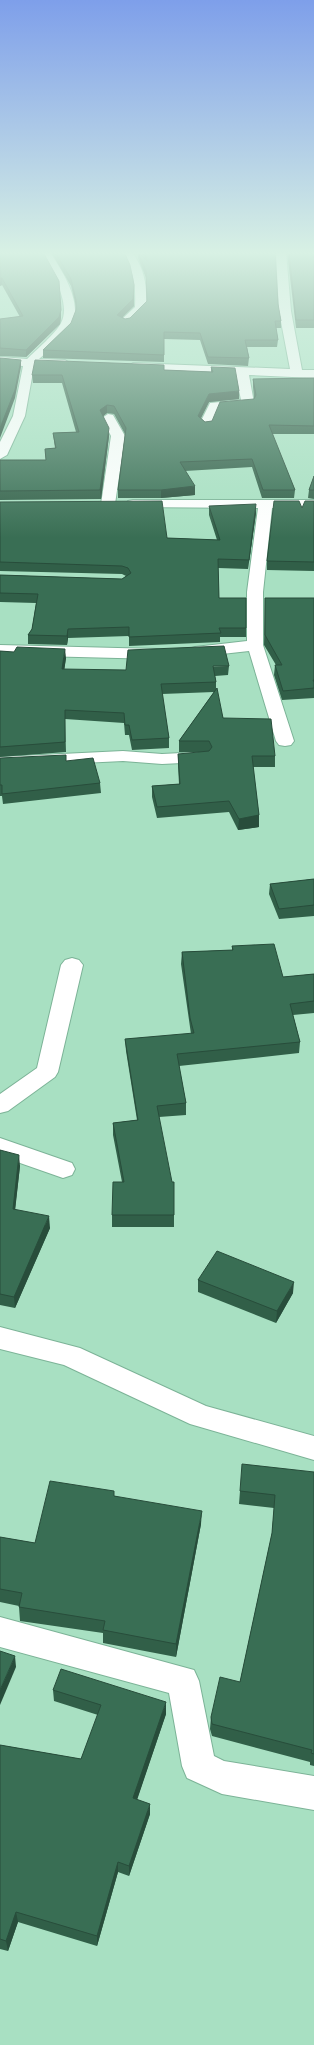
<svg xmlns="http://www.w3.org/2000/svg" width="314" height="2045" font-family="Georgia,serif">
<style>
.lines{fill:none;stroke-linecap:round;stroke-linejoin:round}
.minor-casing{stroke:#7cb397;stroke-width:2}
.minor{fill:#fff;fill-rule:evenodd}
.wall{fill:#315f48}
.shaded-wall{fill:#284d3b}
.building{fill:#396e54;stroke:#284d3b}
</style>
<rect width="100%" height="100%" fill="#a8e0c2"/>
<g class="lines">
<defs>
<g id="minor">
<path d="M40 252H50C62 271 83 302 72 326 67 336 48 351 39 359L65 360 71 364 65 368 34 366 25 416 7 455 0 459V442L13 416 23 366 0 365V357L27 359C35 351 57 332 61 323 72 302 50 270 40 252Z"/>
<path d="M122 252H132C145 270 147 285 146 308L129 324 125 325 119 322 135 307C136 285 134 270 122 252Z"/>
<path d="M276 252H286L291 311 302 370H314V378L249 375 254 403 252 406 219 409 210 428H200L199 425 210 403 241 400 236 375 133 371 127 367 133 363 290 369 279 311Z"/>
<path d="M108 414 113 415 125 436 115 504 113 507H103L101 504 111 436 102 418Z"/>
<path d="M133 500H314V508H272L263 592V645L294 741 291 745 285 746 279 745 276 741 249 651 195 657 189 655 187 652 189 649 195 647 247 641V592L258 508 128 507 126 504 128 501Z"/>
<path d="M0 645 157 649 163 651 165 654 163 657 157 659 0 655Z"/>
<path d="M123 751 162 754 202 752 208 753 211 757 208 761 202 762 162 764 123 761 0 767V757Z"/>
<path d="M72 958 79 960 83 965 58 1072 55 1077 8 1111 0 1113V1094L37 1068 61 965 65 960Z"/>
<path d="M0 1138 72 1163 75 1169 72 1175 63 1178 0 1156Z"/>
<path d="M0 1327 80 1348 206 1406 314 1436V1460L190 1424 64 1365 0 1349Z"/>
<path d="M0 1617 194 1670 199 1681 214 1756 224 1761 314 1776V1810L222 1794 187 1778 182 1766 169 1693 0 1647Z"/>
</g>
</defs>
<use href="#minor" class="minor-casing"/>
<use href="#minor" class="minor"/>
</g>
<g class="wall">
<path d="M0 252 61 317 60 324 26 357 0 356V319L20 317 2 285 0 286Z"/>
<path d="M51 252H124L134 306 122 317 125 319 130 318 147 301 146 278 138 258V252L143 257 141 252H275L278 304 281 321V328H276L278 340 277 347H247L249 358 248 366 208 364 200 340 164 339V362L43 358V350L71 323 76 310V306L71 286Z"/>
<path d="M285 252H314V328H296L287 252Z"/>
<path d="M211 367 239 399 209 402 201 418 205 422 212 421 254 399V397L253 387V379L314 378V434H272L295 490 294 498H262L252 467 185 471 195 495 161 498H118V490L125 434 114 414 107 413 103 416 109 436 101 499 0 500V460H46L45 449 55 448 54 441 53 433 76 432 62 383H33L32 375 164 370 211 372Z"/>
<path d="M314 476V499L308 498 309 490Z"/>
<path d="M314 501V571L267 570V561L302 508Z"/>
<path d="M0 502 167 538 217 540 209 515V506L256 513 248 569 218 568 219 598 246 628V637H220V642L129 646V636L68 638 67 645 28 644V635L32 629 36 603 0 602V575L122 579 126 576 122 574 0 571Z"/>
<path d="M265 598H314V698L282 700 274 675 275 665H276L264 645Z"/>
<path d="M0 651 66 658 64 670H126L229 666 228 675 215 676 216 682V690L223 718 275 756V767H253L259 815V827L238 830 229 812 157 818 152 797V786L179 784 178 765V754L207 752H179V741L214 692 162 694 169 738V748L132 750 129 735H125L124 723 65 719 66 752 0 757Z"/>
<path d="M0 758 66 761 100 783 101 793 3 804 2 796H0Z"/>
<path d="M314 879V916L279 919 269 894 270 884Z"/>
<path d="M232 946 283 977 314 974V1013L293 1015 300 1042 299 1053 179 1066 186 1103V1115L159 1117 174 1215V1227H112V1215L122 1182 113 1135V1123L137 1120 126 1051 125 1039 191 1034 181 964 182 952 232 950Z"/>
<path d="M0 1150 20 1166 15 1209 50 1228 15 1308 0 1305Z"/>
<path d="M198 1280 293 1293 276 1323 198 1292Z"/>
<path d="M314 1472V1766L310 1765V1762L212 1736 210 1729 211 1717 240 1682 272 1533 274 1508 239 1504 240 1491Z"/>
<path d="M115 1496 201 1524 176 1657 103 1643V1633L20 1621 19 1607V1606L0 1602V1537L35 1543Z"/>
<path d="M53 1690 166 1714 137 1799 150 1814 129 1876 118 1872 97 1946 18 1922 8 1951 0 1949V1745L81 1759 98 1715 54 1701Z"/>
</g>
<g class="shaded-wall">
<path d="M0 278H2V285L0 286Z"/>
<path d="M134 285V306L118 322 117 315Z"/>
<path d="M61 310V317L60 324 26 357V350Z"/>
<path d="M21 360V367L15 398 0 438V428Z"/>
<path d="M239 391V399L209 402 198 424V416L209 394Z"/>
<path d="M107 405V413L101 418 100 410Z"/>
<path d="M109 428V436L101 499 100 490Z"/>
<path d="M195 486V495L161 498V490Z"/>
<path d="M256 504V513L248 569 249 560Z"/>
<path d="M68 629V638L67 645V636Z"/>
<path d="M65 649 66 658 63 679 62 669Z"/>
<path d="M259 815V827L238 830 239 819Z"/>
<path d="M19 1155 20 1166 14 1220 13 1209Z"/>
<path d="M49 1216 50 1228 15 1308 14 1297Z"/>
<path d="M294 1282 293 1293 276 1323 277 1311Z"/>
<path d="M202 1511 201 1524 176 1657V1644Z"/>
<path d="M15 1656 16 1667 0 1705V1690Z"/>
<path d="M166 1702V1714L134 1809 133 1798Z"/>
<path d="M150 1804V1814L129 1876V1866Z"/>
<path d="M118 1862V1872L97 1946V1936Z"/>
<path d="M16 1912 18 1922 8 1951 6 1941Z"/>
</g>
<g class="building">
<path d="M0 252H43L59 281 61 310 59 317 26 350 0 348V319L23 316 2 278H0Z"/>
<path d="M55 252H124L130 265 134 285 133 299 117 315 125 319 130 318 147 301 146 271 138 252 148 262 144 252H275L278 304 281 321H275L278 340H245L249 358 208 357 200 333 164 332V355L43 350 71 323 76 310V300L71 279Z"/>
<path d="M289 252H314V320H296Z"/>
<path d="M0 358 21 360 15 390 0 428Z"/>
<path d="M35 360 164 365V370L213 372 211 367 235 368 239 391 209 394 198 416 205 422 212 421 220 402 254 399 256 395 253 379 314 378V426L269 425 295 490H263L252 459 180 462 195 486 161 490H118L126 428 114 406 107 405 100 410 109 428 100 490 0 491V460H46L45 449 56 448 53 433 79 432 62 375H32Z"/>
<path d="M314 476V490H309Z"/>
<path d="M162 501 167 538 220 540 209 506 256 504 249 560 218 559 219 598H246V628H219L221 633 129 637V627L68 629 67 636 28 635 32 629 38 594 0 593V575L122 579 131 573 128 568 122 566 0 562V502Z"/>
<path d="M274 501H299L302 508 305 501H314V562L267 561Z"/>
<path d="M265 598H314V680H313L314 682V688L283 691 275 665H282L265 635Z"/>
<path d="M224 646 229 666H213L216 682 161 684 169 738 132 740 129 725H125L124 713 65 710V742L0 747V651L14 652 17 647 65 649 62 669 126 670 128 650Z"/>
<path d="M217 688 223 718 271 719 275 756H252L259 815 239 819 229 801 157 807 152 786 180 784 178 754 209 751 212 747 209 741H179Z"/>
<path d="M66 755V761L93 758 100 783 2 794V785H0V758Z"/>
<path d="M314 879V905L279 909 270 884Z"/>
<path d="M274 944 283 977 314 974V1001L290 1004 300 1042 177 1054 186 1103 157 1106 172 1182H174V1215H112L113 1182H124L113 1123 138 1120 125 1039 194 1033 190 1018 182 952 233 950 232 946Z"/>
<path d="M0 1150 19 1155 13 1209 49 1216 14 1297 0 1294Z"/>
<path d="M217 1251 294 1282 277 1311 198 1280Z"/>
<path d="M242 1464 314 1472V1754L311 1753 312 1750 212 1724 211 1717 220 1677 240 1682 272 1533 275 1495 240 1491Z"/>
<path d="M50 1481 114 1491V1496L202 1511 176 1644 103 1630 105 1621 19 1607 22 1593 0 1589V1537L35 1543Z"/>
<path d="M0 1651 15 1656 0 1690Z"/>
<path d="M61 1669 166 1702 133 1798 150 1804 129 1866 118 1862 97 1936 16 1912 6 1941 0 1939V1745L81 1759 101 1705 53 1690Z"/>
</g>
<linearGradient id="sky" x2="0" y2="1"><stop stop-color="#7e9fea"/><stop offset="0.47" stop-color="#d8f1e4"/><stop offset="1" stop-color="#d8f1e4" stop-opacity="0"/></linearGradient>
<rect width="314" height="538" fill="url(#sky)"/>
</svg>
